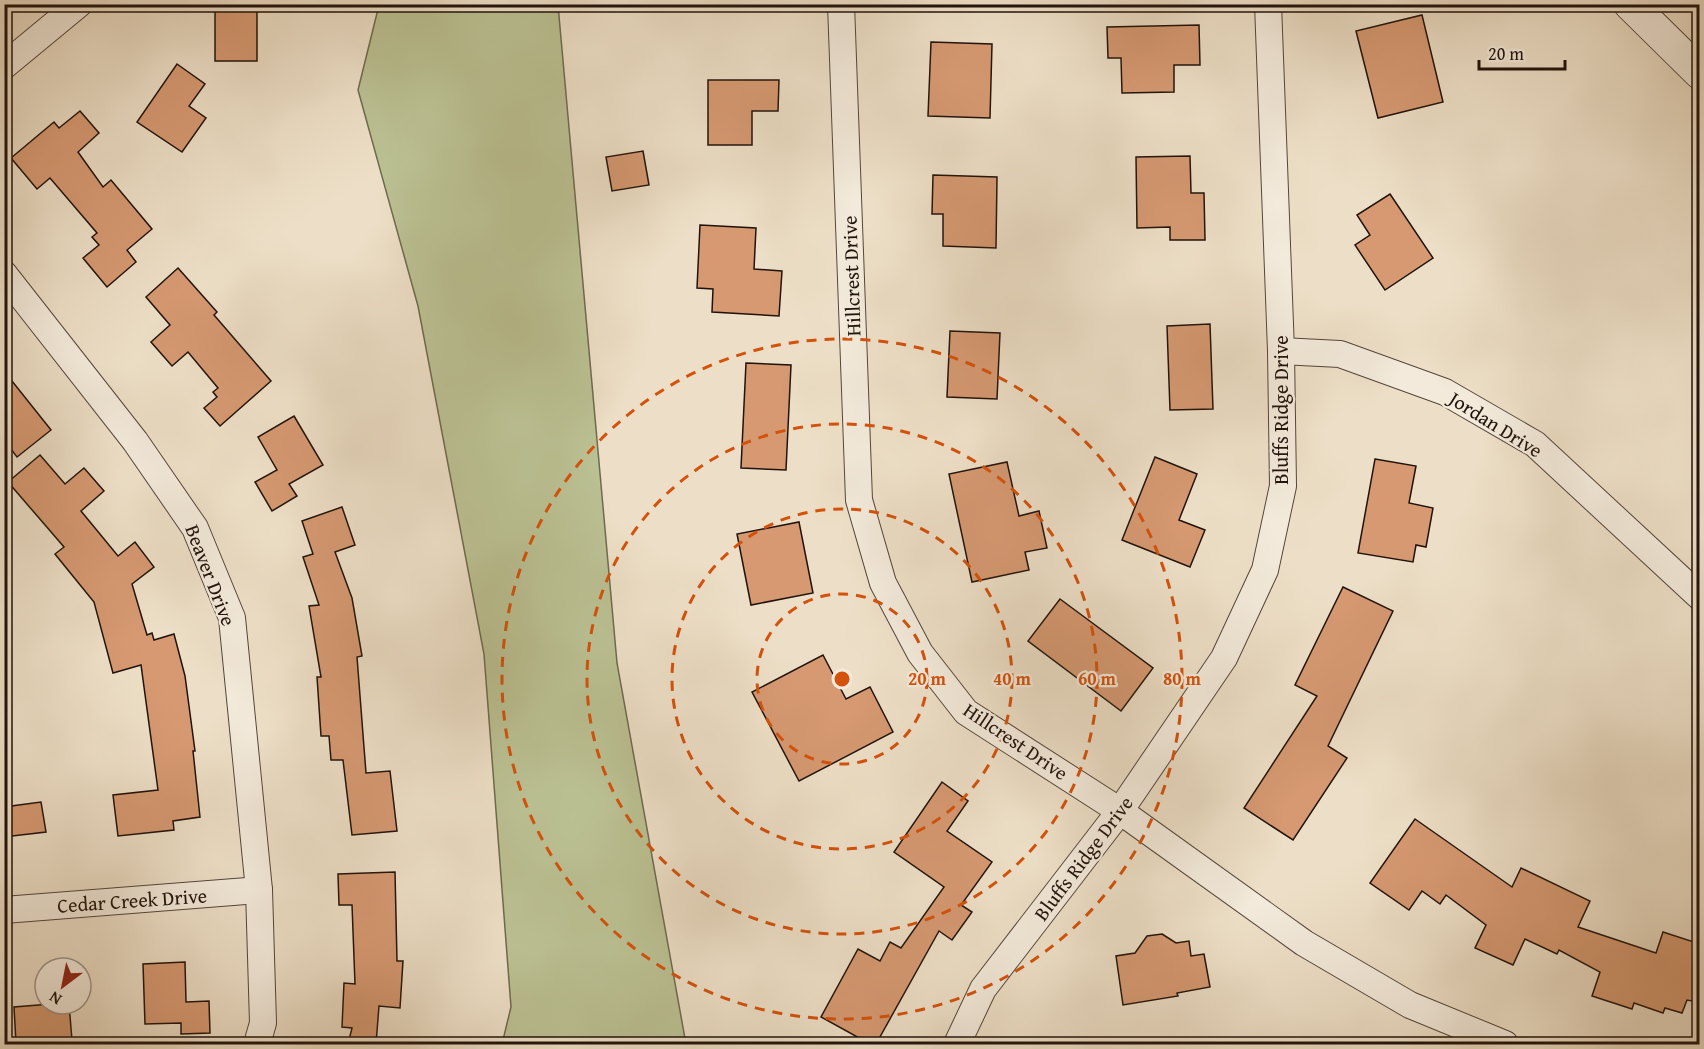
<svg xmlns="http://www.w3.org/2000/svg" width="1704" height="1049" font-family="'Gentium Book Plus',serif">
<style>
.green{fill:#bbc193;stroke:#6e6a50;stroke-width:1.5}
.building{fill:#d69972;stroke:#21130c;stroke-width:1.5}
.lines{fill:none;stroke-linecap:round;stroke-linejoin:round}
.minor-casing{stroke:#54463b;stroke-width:28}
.tertiary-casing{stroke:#54463b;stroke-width:34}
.minor{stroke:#f3eadb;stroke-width:26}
.tertiary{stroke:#f3eadb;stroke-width:32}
.ring{fill:none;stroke:#d4520c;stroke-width:3;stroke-dasharray:10 8}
.labels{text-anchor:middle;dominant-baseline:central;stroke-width:4.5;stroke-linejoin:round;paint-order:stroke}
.street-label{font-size:20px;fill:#21130c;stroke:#f3eadb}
.centre{fill:#d4520c;stroke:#f3eadb;stroke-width:3}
.ring-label{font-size:18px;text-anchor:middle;font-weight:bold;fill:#d4520c;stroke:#f3eadb;stroke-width:4.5;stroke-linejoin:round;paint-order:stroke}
</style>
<rect width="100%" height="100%" fill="#eddfc7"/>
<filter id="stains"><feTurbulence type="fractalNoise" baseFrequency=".00333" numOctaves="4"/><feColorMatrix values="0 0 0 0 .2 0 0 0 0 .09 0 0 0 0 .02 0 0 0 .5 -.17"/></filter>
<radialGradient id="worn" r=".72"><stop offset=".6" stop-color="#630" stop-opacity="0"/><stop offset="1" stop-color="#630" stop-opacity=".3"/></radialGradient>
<path class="green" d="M379 5H558L617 663 686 1044H502L511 1007 484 654 418 306 358 90Z"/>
<g class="building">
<rect x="215" y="4" width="42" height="57"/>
<path d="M1422 15 1443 102 1378 118 1356 31Z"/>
<path d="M1199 25 1200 65H1174V92L1122 93 1121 58H1108L1107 27Z"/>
<path d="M931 42 992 44 990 118 928 116Z"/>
<path d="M177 64 205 84 189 106 206 118 182 152 137 122Z"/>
<path d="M708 80H779L778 111H752V145H708Z"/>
<path d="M80 111 99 133 78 152 103 187 111 180 152 229 127 250 136 262 107 287 83 258 99 245 92 237 97 233 50 178 37 189 11 158 54 122 59 128Z"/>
<path d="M643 151 649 185 612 191 606 157Z"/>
<path d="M1190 156 1191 193H1204L1205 240H1170V227L1137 228 1136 157Z"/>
<path d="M933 175 997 177 996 248 943 246V214H932Z"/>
<path d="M1390 194 1433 258 1385 290 1355 245 1370 235 1357 215Z"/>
<path d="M700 225 756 228 754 269 782 271 779 316 712 312 713 289 697 288Z"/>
<path d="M178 268 217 312 214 315 271 381 220 426 204 408 217 397 213 392 218 388 188 352 172 366 151 342 170 325 146 297Z"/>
<path d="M1210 324 1213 409 1170 410 1167 326Z"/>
<path d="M950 331 1000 333 997 399 947 397Z"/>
<path d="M746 363 791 365 786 470 741 468Z"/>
<path d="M4 371 51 430 17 457 4 440Z"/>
<path d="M294 416 323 465 289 484 297 496 272 511 255 482 277 470 258 437Z"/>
<path d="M40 455 65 484 84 468 104 491 81 511 118 556 135 542 154 567 132 584 147 635 152 633 154 640 174 634 185 676 195 751H193L200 817 173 821 174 830 118 836 113 795 158 790 141 665 113 673 94 602 55 554 64 547 8 482Z"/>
<path d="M1155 457 1197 474 1179 520 1205 530 1190 567 1122 540Z"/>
<path d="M1375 459 1416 466 1409 503 1433 508 1426 547 1416 545 1413 562 1358 553Z"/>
<path d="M1007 462 1019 516 1039 511 1047 548 1025 552 1029 570 972 582 949 474Z"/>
<path d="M342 507 355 545 335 552 352 598 362 656 357 657 366 773 390 771 397 831 352 835 343 760H331L329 736H321L317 677H321L309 606 319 605 303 557 313 554 302 521Z"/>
<path d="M799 522 813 593 751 605 737 534Z"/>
<path d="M1343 587 1393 611 1328 746 1347 758 1293 840 1244 808 1317 696 1295 685Z"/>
<path d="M1060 599 1153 668 1121 711 1028 641Z"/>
<path d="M823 655 846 699 870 687 893 732 799 781 752 692Z"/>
<path d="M942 782 968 801 947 831 992 862 961 905 972 912 952 940 939 931 876 1044H870L821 1017 858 949 880 961 890 942 901 948 944 887 894 852Z"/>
<path d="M41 802 46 832 4 837V807Z"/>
<path d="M1415 819 1512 887 1521 868 1590 901 1578 927 1656 953 1663 932 1700 944V978L1692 1001 1687 1000 1682 1013 1665 1008 1663 1013 1634 1003 1632 1009 1592 996 1600 972 1559 950 1557 954 1525 939 1513 965 1475 948 1486 925 1446 895 1440 904 1422 891 1409 910 1370 883Z"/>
<path d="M395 872 397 961H403L400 1008 379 1006 376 1044H348L352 1028 342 1027 344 983 355 984 352 905H339L338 874Z"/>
<path d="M1162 934 1176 943 1189 941 1191 956 1204 954 1210 987 1177 993 1178 996 1123 1005 1116 956 1135 953 1147 936Z"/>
<path d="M185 962 186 1002 209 1001 210 1033 181 1034V1023L145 1024 143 964Z"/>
<path d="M51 1004H69L72 1040 16 1043 14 1007Z"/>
</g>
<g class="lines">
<defs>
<g id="minor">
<path d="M841 4 859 500 883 583 920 653 966 712 1120 811 1304 943 1410 1005 1505 1044"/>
<path d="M4 66 79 4"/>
<path d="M4 274 135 441 195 528 232 618 259 890 263 1023 257 1044"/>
<path d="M1281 351 1340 354 1445 392 1535 444 1700 597"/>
<path d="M4 910 259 890"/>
<path d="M957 1044 983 989 1120 811 1224 658 1265 570 1283 486 1281 351 1268 4"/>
</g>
<path id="tertiary" d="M1630 4 1700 73"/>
</defs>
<use href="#minor" class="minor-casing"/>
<use href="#tertiary" class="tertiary-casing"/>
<use href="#minor" class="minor"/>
<use href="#tertiary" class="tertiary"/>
</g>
<g class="ring">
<circle cx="842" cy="679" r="85"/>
<circle cx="842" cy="679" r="170"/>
<circle cx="842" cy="679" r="255"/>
<circle cx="842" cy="679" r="340"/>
</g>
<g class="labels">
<g class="street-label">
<text transform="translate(851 276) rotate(-92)">Hillcrest Drive</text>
<text transform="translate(1280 410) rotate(-90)">Bluffs Ridge Drive</text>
<text transform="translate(1496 424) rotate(32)">Jordan Drive</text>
<text transform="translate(211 575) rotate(69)">Beaver Drive</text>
<text transform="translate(1016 741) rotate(34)">Hillcrest Drive</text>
<text transform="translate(1083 858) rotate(-53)">Bluffs Ridge Drive</text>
<text transform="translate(132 900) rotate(-4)">Cedar Creek Drive</text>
</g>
</g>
<circle cx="842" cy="679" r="9" class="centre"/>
<g class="ring-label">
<text x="927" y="685">20 m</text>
<text x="1012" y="685">40 m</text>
<text x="1097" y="685">60 m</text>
<text x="1182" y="685">80 m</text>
</g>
<rect width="1704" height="1049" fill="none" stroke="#eddfc7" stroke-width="24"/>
<rect x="6" y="6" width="1692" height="1037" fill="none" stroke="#21130c" stroke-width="3"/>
<rect x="12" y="12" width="1680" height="1025" fill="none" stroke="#21130c" stroke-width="1.5"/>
<g transform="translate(63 986) rotate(212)"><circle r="28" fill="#f3eadb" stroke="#9f9488" stroke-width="1.5"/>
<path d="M0-4.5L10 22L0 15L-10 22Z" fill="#8f2418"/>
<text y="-9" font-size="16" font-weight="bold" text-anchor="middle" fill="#21130c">N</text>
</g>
<path d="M1479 60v9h86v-9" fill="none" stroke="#21130c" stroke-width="3"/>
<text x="1488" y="60" font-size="18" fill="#21130c" stroke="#f3eadb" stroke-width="4.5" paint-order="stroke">20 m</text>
<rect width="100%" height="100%" filter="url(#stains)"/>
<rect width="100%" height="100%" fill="url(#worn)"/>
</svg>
